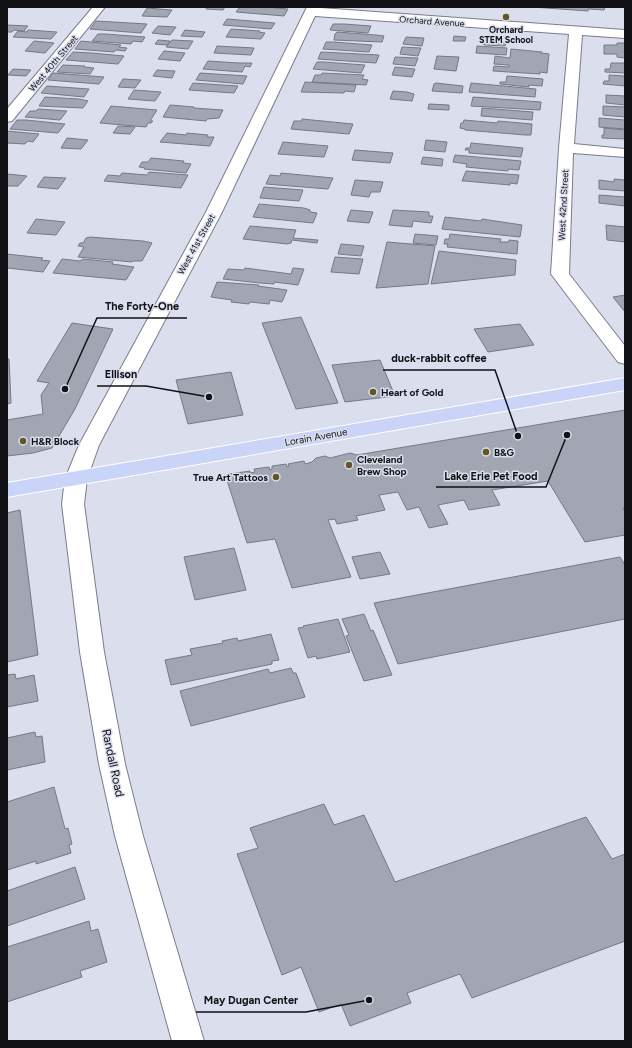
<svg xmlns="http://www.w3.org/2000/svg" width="632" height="1048" font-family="Figtree,sans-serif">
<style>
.building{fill:#a2a6b3;stroke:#757885}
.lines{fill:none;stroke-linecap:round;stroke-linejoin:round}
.minor-casing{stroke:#7a7d8a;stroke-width:2}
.major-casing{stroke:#fff;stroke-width:2}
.minor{fill:#fff;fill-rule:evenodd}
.major{fill:#cad3f8;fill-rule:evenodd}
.poi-dot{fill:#645623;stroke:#dbdfed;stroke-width:1.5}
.labels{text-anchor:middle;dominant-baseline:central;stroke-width:3;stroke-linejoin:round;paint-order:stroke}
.far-street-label{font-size:9px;fill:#101216;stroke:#dbdfed}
.far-poi-label{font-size:9px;font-weight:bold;fill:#101216;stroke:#dbdfed}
.poi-label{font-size:10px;font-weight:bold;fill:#101216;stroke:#dbdfed;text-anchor:start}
.street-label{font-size:10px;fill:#101216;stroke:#dbdfed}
.near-street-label{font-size:12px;fill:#101216;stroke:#dbdfed}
.leader{fill:none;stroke:#101216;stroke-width:1.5}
.callout-dot{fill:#101216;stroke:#dbdfed;stroke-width:1.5}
.callout-label{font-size:11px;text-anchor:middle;font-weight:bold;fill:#101216;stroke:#dbdfed;stroke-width:3;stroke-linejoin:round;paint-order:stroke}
</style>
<rect width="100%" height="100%" fill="#dbdfed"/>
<g class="building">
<path d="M207 7H225L223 10 206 9Z"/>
<path d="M240 7H265L288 9 284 16 236 12Z"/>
<path d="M532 7H605L604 10 588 9V11Z"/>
<path d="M147 8 172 10 167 17 142 16Z"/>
<path d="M227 19 275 23 271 29 223 25Z"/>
<path d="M96 21 147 24 141 33 90 29Z"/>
<path d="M333 24H344L371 26 368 33 330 30Z"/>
<path d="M7 25 28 26 24 31 14 30 12 32H7Z"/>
<path d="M158 26 176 27 170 35 152 33Z"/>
<path d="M231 29 260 31 259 32 265 33 261 39 226 37Z"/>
<path d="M28 30 57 32 51 39 13 37 18 31 27 32Z"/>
<path d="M185 30 205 32 202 37 181 36Z"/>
<path d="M337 32 376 35 384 36 382 42 334 40 335 34Z"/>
<path d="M98 34H105L145 37 142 42 133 41 131 44 92 41Z"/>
<path d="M454 36 466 37 465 41H453Z"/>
<path d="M406 37 424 38 422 46 403 44Z"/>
<path d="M158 40 170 41 167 45 155 44Z"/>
<path d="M172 40 193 41 188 49 166 47Z"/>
<path d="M487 40 496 41V42L506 43 505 46 485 45 483 44Z"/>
<path d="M34 41 54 43 45 53 25 51Z"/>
<path d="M81 41 121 45 119 47 127 48 125 51 116 50 114 52 75 49Z"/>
<path d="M326 42H333L372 45 369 52 323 49Z"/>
<path d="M617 43H625V58L617 57V54H604V45H617Z"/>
<path d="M217 46 254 48 251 55 214 53Z"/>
<path d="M477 46 507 48 506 55 476 53Z"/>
<path d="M402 47 421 48 418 56 400 54Z"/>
<path d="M511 49 542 52 541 53 549 54 547 73 540 72V74L493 71 494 66 509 67V65L494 64 495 56 510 58Z"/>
<path d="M164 51 185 53 180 61 158 59Z"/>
<path d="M73 52 92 53 124 56 118 64 66 60Z"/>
<path d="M321 52 379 55 376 63 318 59Z"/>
<path d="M437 56 459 57 456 71 434 69Z"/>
<path d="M395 57 418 58 415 66 393 64Z"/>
<path d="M208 61 239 63H252L250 67 245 66 242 72 203 69Z"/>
<path d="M317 62H324L365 65 361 73 313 69Z"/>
<path d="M611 63H625V73L605 72V69H610Z"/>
<path d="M63 65 85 66 84 67 94 68 90 74 57 72Z"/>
<path d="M395 67 415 69 412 77 392 75Z"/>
<path d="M13 69 31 70 26 76 8 75Z"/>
<path d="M157 70 175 71 172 78 153 76Z"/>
<path d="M53 73 104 77 99 84 48 80Z"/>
<path d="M200 73 247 76 243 84 196 80Z"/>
<path d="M322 73 364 75 362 79 368 80 366 85 312 82 315 75H321Z"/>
<path d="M609 75 625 76V86L603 84 604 81H609Z"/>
<path d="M507 76 543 79 542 86 529 85V87L500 84V82H506Z"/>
<path d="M123 79 141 80 135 88 118 87Z"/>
<path d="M305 82 356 85 354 92 345 91 344 93 301 92Z"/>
<path d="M193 83 238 86 234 93 189 90Z"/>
<path d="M436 83 463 86 462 93 432 91 434 84Z"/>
<path d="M471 83 536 89 535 97 469 92Z"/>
<path d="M47 86 89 89 84 97 41 93Z"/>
<path d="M134 90 161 92 155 101 128 99Z"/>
<path d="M393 91 407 92 414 94 412 101 390 99Z"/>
<path d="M606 95 625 96V105L606 103Z"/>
<path d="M45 97 79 99 88 101 83 108 39 106Z"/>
<path d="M473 97 541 102 540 110 471 106Z"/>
<path d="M429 104 449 105V110L428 109Z"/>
<path d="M170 105 194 107V108L223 110 219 118 207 119 206 121 163 117Z"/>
<path d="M111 106 157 110 150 121H153L151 123H148L146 127 100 123Z"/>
<path d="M603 106 625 107V117L603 115Z"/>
<path d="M482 108 533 112 532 120 481 116Z"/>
<path d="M38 109 67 111 60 120 25 117 30 111H36Z"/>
<path d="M599 118 625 120V129L599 127Z"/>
<path d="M302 119 353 124 349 134 291 129 294 121H302Z"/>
<path d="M17 120H26L65 124 58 133 10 129Z"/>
<path d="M464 120 497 123 498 121 532 124 531 135H525L465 130V129L460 128 461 123H463Z"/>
<path d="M118 126 135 127 130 134 113 133Z"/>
<path d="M604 128 625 130V139L602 138V135H604Z"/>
<path d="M7 131 39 134 33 142 28 141 25 144 7 143Z"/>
<path d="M167 133 186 135 187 133 208 135 207 137H214L210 146 160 142Z"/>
<path d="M67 138 88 140 81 149 61 148Z"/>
<path d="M426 140 447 142 445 152 424 150Z"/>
<path d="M283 142 328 146 324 157 278 154Z"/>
<path d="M471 143 523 148 521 157 469 153V150H465L466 148H470Z"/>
<path d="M355 150 393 153 390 163 352 160Z"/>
<path d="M455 155 521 161 519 170 508 169V171L466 167 467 164 453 162Z"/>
<path d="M423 157 443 159 442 166 421 164Z"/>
<path d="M151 158 184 161 183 163 191 164 186 173 144 169 145 168 139 167 142 162H148Z"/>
<path d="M466 171 519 175 517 184 510 183V185L465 181H462Z"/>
<path d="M149 172 188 175 181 188 104 181 108 175 120 176 122 173 147 175Z"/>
<path d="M281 173 333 178 328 189 266 184 270 175 280 176Z"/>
<path d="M7 174 27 176 18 186H7Z"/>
<path d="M44 177 66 178 58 189 37 187Z"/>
<path d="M614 179 625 180V191L599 189V180L614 182Z"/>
<path d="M355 180 383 182 380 192H371L369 197 351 195Z"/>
<path d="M264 187 303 190 299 201 260 198Z"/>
<path d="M599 195 625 197V206L599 203Z"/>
<path d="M259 204 304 208 310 210V212L317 213 313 223 253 217Z"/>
<path d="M351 210 373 212 369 223 347 221Z"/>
<path d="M393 210 429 212V216H433L431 223 413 221 412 227 389 225Z"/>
<path d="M445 217 481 221 482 219 522 225 520 237 442 229Z"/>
<path d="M36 219 65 222 56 235 27 233Z"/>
<path d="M606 225 625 227V242L607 240Z"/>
<path d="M250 226 296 230 293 238 318 240 317 243 292 240 291 243 287 244 243 239Z"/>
<path d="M415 234 438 236 436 245 413 243Z"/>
<path d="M450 234 501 239 500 242H509V240L518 241 517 254 447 247 448 244H444L445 239H449Z"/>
<path d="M90 237 143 241 152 243 142 261H133L132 262 78 257 84 247 78 246 80 243H83L86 238Z"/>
<path d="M387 242 435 246 428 284 376 288Z"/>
<path d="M341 244 364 246 361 256 338 254Z"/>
<path d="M439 251 516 260 515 275 431 284Z"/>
<path d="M7 254 43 258 41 260 50 261 43 272 7 268Z"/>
<path d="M335 257 363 259 359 274 331 272Z"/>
<path d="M62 259 80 261 83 259 113 262 112 264 134 267 126 280 53 273Z"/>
<path d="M245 268 291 274 293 268 304 269 298 285 274 282V284L260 283 223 279 228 269 244 270Z"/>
<path d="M217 282 259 285 258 286 287 290 282 302 270 300 269 304 250 302 249 304 231 302 232 300 211 297Z"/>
<path d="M625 295V312L613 297Z"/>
<path d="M301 317 338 403 296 409 262 323Z"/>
<path d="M72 323 113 329 75 409 52 448 33 453 7 456V420L43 414 41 395 49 383 37 381Z"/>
<path d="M520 324 534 345 488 352 474 329Z"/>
<path d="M7 359H9L11 403 7 404Z"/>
<path d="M380 360 395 396 345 402 332 365Z"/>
<path d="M231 372 243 415 188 424 176 380Z"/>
<path d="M625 410V508H623L625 512V535L585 542 548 481 492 490 500 505 469 510 464 500 438 505 448 524 429 528 419 507 407 510 398 492 379 495 385 510 356 516 358 520 337 524 335 519 328 520 351 577 292 588 275 539 247 543 226 477 229 476V474L250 471V473L255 472 254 469 269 467 270 470 272 469V466L286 464 287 467 289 466 288 464 304 461 305 464 312 462 316 458 325 456 330 458 350 453 357 455Z"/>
<path d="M20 510 38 655 7 662V513Z"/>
<path d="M234 548 246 590 195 600 184 557Z"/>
<path d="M380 552 390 574 360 579 352 557Z"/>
<path d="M620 557 625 565V619L398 664 374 603Z"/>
<path d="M364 614 371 631 373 630 392 675 364 681 346 636 349 635 342 619Z"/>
<path d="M338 619 350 652 317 659 316 656 308 658 298 628 304 627 303 626Z"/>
<path d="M271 634 279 660 272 661V664L171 685 165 660 192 655 190 649 223 643 222 641 237 638 238 641Z"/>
<path d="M291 668 293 673H296L305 697 191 726 180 691 268 669 270 673Z"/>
<path d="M15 674 16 679 34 675 38 701 7 707V675Z"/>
<path d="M35 732 36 737 42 736 45 762 7 770V738Z"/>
<path d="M54 787 65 829 68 828 72 844 69 845 71 853 36 864V861L7 870V802Z"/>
<path d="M324 804 334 825 364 815 395 882 586 817 612 859 625 854V941L472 998 460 974 407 993 411 1003 350 1026 341 1004 319 1012 301 967 282 975 237 854 258 848 250 828Z"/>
<path d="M75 867 85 899 7 926V891Z"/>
<path d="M89 921 91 931 98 929 107 962 80 971 82 977 7 1002V947Z"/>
</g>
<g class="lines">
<defs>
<g id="minor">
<path d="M93 7H105L12 121 7 122V109Z"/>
<path d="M307 7 625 30V38L582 35 574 144 625 149V157L573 153 569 274 625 346V364L618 362 551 274 559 148 569 34 315 16 222 212 99 445 87 479 84 504 104 652 125 764 143 836 204 1041H172L115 836 99 764 80 652 62 504 65 479 79 445 206 212Z"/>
</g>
<path id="major" d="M625 378V390L7 497V483Z"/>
</defs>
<use href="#minor" class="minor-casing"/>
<use href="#major" class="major-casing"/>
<use href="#minor" class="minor"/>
<use href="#major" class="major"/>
</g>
<g class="poi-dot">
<circle cx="506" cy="17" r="4"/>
<circle cx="373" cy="392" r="4"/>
<circle cx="23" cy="441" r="4"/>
<circle cx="486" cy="452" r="4"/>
<circle cx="349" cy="465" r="4"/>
<circle cx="276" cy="477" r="4"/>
</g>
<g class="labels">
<g class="far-street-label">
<text transform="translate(432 21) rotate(4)">Orchard Avenue</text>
<text transform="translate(53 63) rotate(-50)">West 40th Street</text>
<text transform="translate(563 205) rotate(-87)">West 42nd Street</text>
<text transform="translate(196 244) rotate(-61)">West 41st Street</text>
</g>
<g class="far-poi-label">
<text x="506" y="29">Orchard<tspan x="506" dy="10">STEM School</tspan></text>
</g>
<g class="poi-label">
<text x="381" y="392">Heart of Gold</text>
<text x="31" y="441">H&amp;R Block</text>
<text x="494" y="452">B&amp;G</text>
<text x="357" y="459">Cleveland<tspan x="357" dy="12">Brew Shop</tspan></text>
<text x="268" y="477" text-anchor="end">True Art Tattoos</text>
</g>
<g class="street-label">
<text transform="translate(316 437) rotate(-10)">Lorain Avenue</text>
</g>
<g class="near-street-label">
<text transform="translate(113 763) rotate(78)">Randall Road</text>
</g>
</g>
<path class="leader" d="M65 389L97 318H187M518 436L495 370H383M209 397L146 386H97M567 435L546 487H436M369 1000L306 1012H196"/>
<g class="callout-dot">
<circle cx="65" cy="389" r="4"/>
<circle cx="518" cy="436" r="4"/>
<circle cx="209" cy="397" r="4"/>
<circle cx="567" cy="435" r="4"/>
<circle cx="369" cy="1000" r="4"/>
</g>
<g class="callout-label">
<text x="142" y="310">The Forty-One</text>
<text x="439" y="362">duck-rabbit coffee</text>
<text x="121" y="378">Ellison</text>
<text x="491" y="480">Lake Erie Pet Food</text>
<text x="251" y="1004">May Dugan Center</text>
</g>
<rect width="632" height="1048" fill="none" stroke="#101216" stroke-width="16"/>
</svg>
